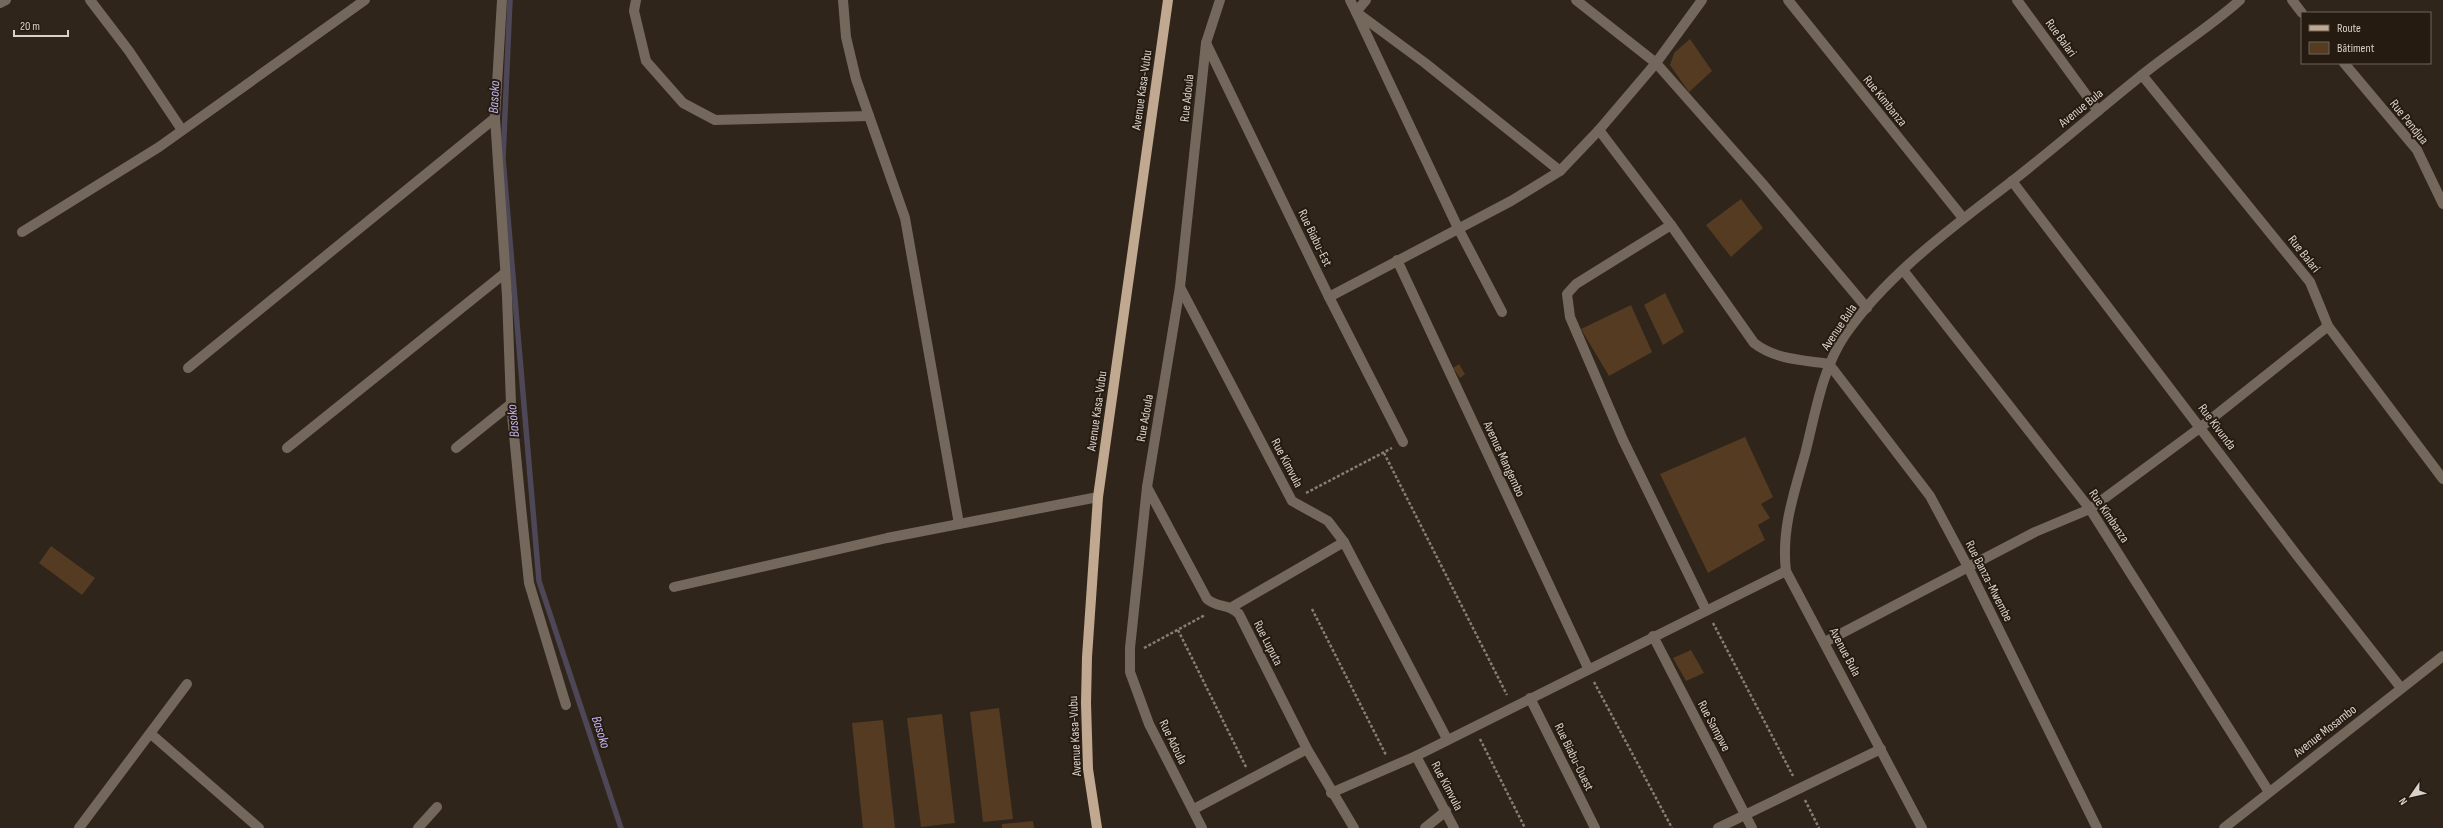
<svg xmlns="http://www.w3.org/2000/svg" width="2443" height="828" font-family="'Sofia Sans Condensed',sans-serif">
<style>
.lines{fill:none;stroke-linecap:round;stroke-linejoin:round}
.stream{stroke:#4e4758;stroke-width:5.5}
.building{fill:#543b22}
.path{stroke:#867d75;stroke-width:2.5;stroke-dasharray:3 2;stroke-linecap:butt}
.minor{stroke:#74685c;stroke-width:10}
.major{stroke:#c1a890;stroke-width:10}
.labels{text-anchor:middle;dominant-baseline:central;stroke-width:4;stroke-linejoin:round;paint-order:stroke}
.street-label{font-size:13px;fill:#d9d1cb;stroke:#261b11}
.water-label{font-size:14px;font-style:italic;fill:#c1b4ee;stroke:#261b11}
</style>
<rect width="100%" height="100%" fill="#2f251a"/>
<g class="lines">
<path class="stream" d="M510 0 503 159 539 581 621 828"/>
</g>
<g class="building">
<path d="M1690 39 1712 71 1689 92 1670 65 1674 53Z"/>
<path d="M1741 199 1763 228 1731 257 1706 225Z"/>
<path d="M1665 293 1684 332 1663 345 1644 305Z"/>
<path d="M1631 305 1652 352 1609 376 1581 329Z"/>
<path d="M1459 364 1465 374 1460 378 1453 368Z"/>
<path d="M1745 437 1773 497 1761 504 1770 518 1758 525 1765 540 1708 573 1660 474Z"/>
<path d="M51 546 95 578 82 595 39 563Z"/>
<path d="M1691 650 1704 673 1686 681 1673 658Z"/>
<path d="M999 708 1013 819 983 822 970 712Z"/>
<path d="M942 714 955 823 921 827 907 718Z"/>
<path d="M883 720 895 828H863L852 723Z"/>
<path d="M1033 821 1034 828H1002V824Z"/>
</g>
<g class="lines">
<g class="path">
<path d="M1384 453 1507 695"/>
<path d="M1306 493 1392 448"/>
<path d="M1312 609 1386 755"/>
<path d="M1713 623 1793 776"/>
<path d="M1178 630 1246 767"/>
<path d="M1144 648 1205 615"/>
<path d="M1594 682 1672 828"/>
<path d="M1480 739 1525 828"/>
<path d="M1805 800 1819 828"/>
</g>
<g class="minor">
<path d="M90 0 129 51 182 130"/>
<path d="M502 0 495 118 507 296 511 404 521 507 529 583 566 705"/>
<path d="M636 0 634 11 646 61 683 103 715 120 869 116"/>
<path d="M843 0 846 37 856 79 905 218 959 524"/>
<path d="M1350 0 1356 12 1425 63 1560 171"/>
<path d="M1366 0 1356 12 1458 228 1502 312"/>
<path d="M1576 0 1656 63 1762 183 1867 308"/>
<path d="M1788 0 1963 218"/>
<path d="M2017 0 2098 111"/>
<path d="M2292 0 2302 13"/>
<path d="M0 3 6 0"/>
<path d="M1206 43 1329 297 1403 442"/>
<path d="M2344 63 2417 150 2443 204"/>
<path d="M2142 75 2310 282 2328 326 2443 479"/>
<path d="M1599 130 1671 225 1754 343C1776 360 1803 360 1829 364L1930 496 1968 567 2097 828"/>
<path d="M2012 181 2299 558 2401 688"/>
<path d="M1671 225 1576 284 1567 294 1570 317 1623 440 1706 610"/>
<path d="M22 232 159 147 365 0"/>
<path d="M1397 260 1588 668"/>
<path d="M1903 270 2090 509 2269 792"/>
<path d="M1180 287 1292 501 1328 521 1344 542 1447 739"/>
<path d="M1329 297 1511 201 1560 171 1599 130 1656 63 1702 0"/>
<path d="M188 368 495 118"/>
<path d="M287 448 505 273"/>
<path d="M456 448 511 404"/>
<path d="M1147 487 1207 599C1219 609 1226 602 1239 614L1307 749 1354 828"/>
<path d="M674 587 887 538 1098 497"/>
<path d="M1232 607 1344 542"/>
<path d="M1653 636 1752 828"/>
<path d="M1825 642 2035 532 2090 509 2201 427 2328 326"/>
<path d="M1530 698 1595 828"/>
<path d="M151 734 259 828"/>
<path d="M1416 756 1454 828"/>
<path d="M1331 793 1416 756 1786 571"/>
<path d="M1194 809 1307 749"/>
<path d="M79 828 187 684"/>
<path d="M418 828 437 807"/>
<path d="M1202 828 1149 724 1130 672V648L1147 487 1180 287 1206 43 1220 0"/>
<path d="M1425 828 1446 811"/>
<path d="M1718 828 1881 749"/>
<path d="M1922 828 1786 571C1781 530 1794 493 1805 454 1815 415 1822 369 1845 335 1888 273 1953 227 2011 182 2056 147 2098 110 2142 75 2174 49 2210 27 2240 0"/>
<path d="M2224 828 2443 656"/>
</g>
<path class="major" d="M1097 828 1088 769 1086 703 1087 657 1098 497 1168 0"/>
</g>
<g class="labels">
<g class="street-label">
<text transform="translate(2061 38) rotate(54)">Rue Balari</text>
<text transform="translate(1142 90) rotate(-82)">Avenue Kasa-Vubu</text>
<text transform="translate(1187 98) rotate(-84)">Rue Adoula</text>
<text transform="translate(1885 101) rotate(51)">Rue Kimbanza</text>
<text transform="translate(2081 108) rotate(-39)">Avenue Bula</text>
<text transform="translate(2409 122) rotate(51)">Rue Pendjua</text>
<text transform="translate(1315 238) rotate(64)">Rue Biabu-Est</text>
<text transform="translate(2304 254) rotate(52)">Rue Balari</text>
<text transform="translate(1839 327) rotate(-56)">Avenue Bula</text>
<text transform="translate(1097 411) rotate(-82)">Avenue Kasa-Vubu</text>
<text transform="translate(1145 418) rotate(-80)">Rue Adoula</text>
<text transform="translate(2217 427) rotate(53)">Rue Kivunda</text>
<text transform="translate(1504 459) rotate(65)">Avenue Mangembo</text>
<text transform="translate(1287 463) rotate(62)">Rue Kimvula</text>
<text transform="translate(2109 516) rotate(56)">Rue Kimbanza</text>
<text transform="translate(1989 581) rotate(63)">Rue Banza-Mwembe</text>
<text transform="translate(1268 643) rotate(63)">Rue Luputa</text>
<text transform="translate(1845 652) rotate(62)">Avenue Bula</text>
<text transform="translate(1714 726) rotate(62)">Rue Sampwe</text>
<text transform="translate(2325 731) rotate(-38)">Avenue Mosambo</text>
<text transform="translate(1075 736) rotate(-93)">Avenue Kasa-Vubu</text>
<text transform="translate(1173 742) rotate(64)">Rue Adoula</text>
<text transform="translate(1574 757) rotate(64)">Rue Biabu-Ouest</text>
<text transform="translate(1447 786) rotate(62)">Rue Kimvula</text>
</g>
<g class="water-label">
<text transform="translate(494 97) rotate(-87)">Basoko</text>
<text transform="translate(513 421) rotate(-95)">Basoko</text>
<text transform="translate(601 732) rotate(72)">Basoko</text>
</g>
</g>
<rect x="2301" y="12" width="130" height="52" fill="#261b11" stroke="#6e645b"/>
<rect x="2309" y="25" width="20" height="6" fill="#c1a890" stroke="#6e645b"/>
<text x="2337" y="32" font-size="12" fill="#d9d1cb">Route</text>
<rect x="2309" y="42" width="20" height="12" fill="#543b22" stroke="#6e645b"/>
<text x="2337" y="52" font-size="12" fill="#d9d1cb">Bâtiment</text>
<g transform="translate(2411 796) rotate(236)" stroke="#261b11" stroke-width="3" paint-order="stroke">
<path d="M0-3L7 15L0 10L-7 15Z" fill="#d9d1cb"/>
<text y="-6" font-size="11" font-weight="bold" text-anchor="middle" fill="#d9d1cb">N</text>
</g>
<path d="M14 30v6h54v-6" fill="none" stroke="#d9d1cb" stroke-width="2"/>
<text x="20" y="30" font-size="12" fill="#d9d1cb" stroke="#261b11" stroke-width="3" paint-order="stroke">20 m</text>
</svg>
